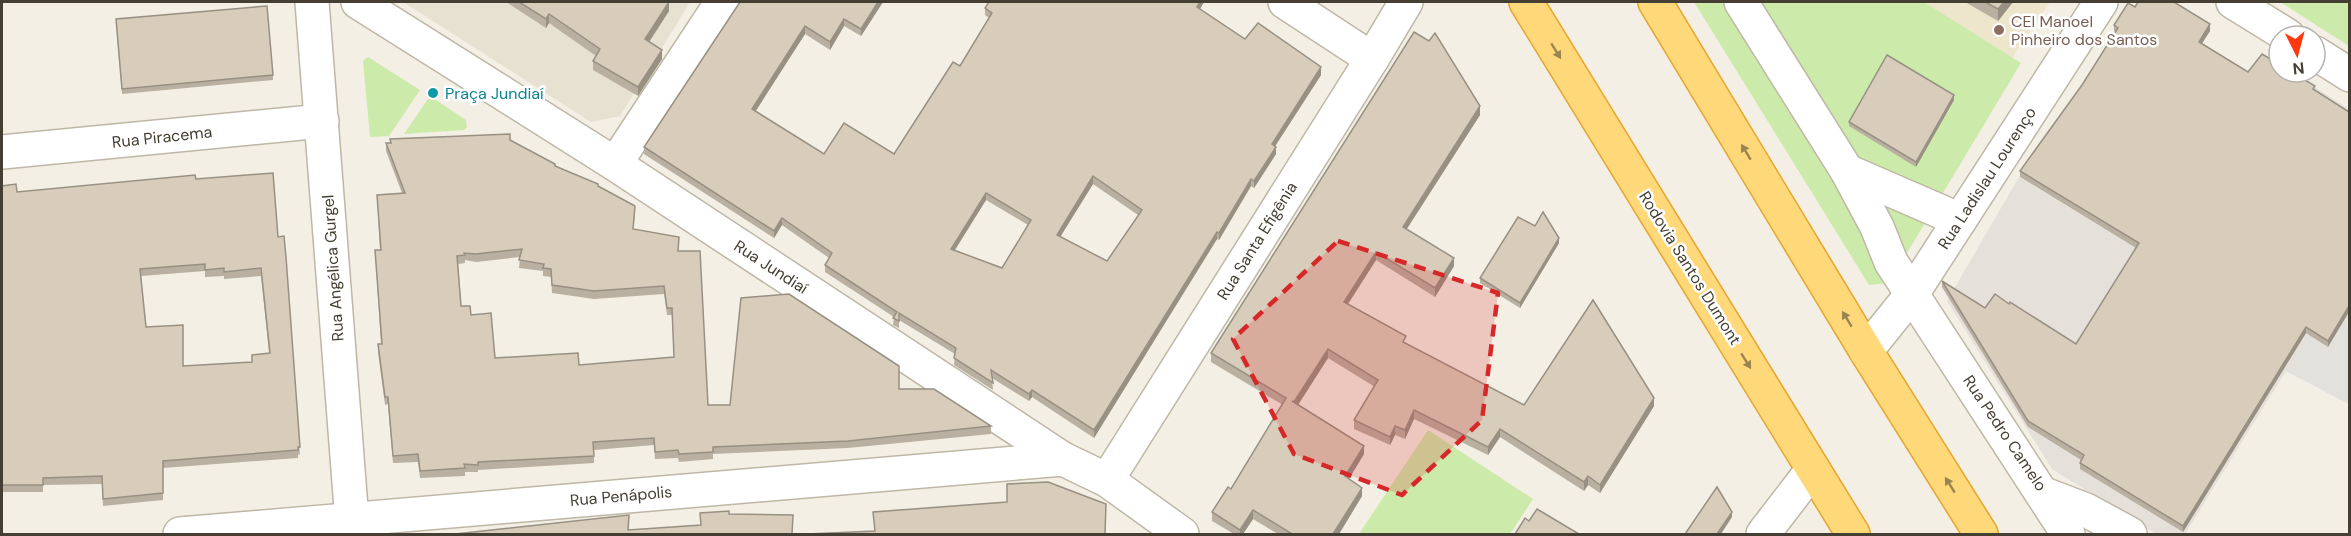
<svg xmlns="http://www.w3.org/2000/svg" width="2351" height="536" font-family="'DM Sans',sans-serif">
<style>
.residential{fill:#e7e1d1}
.industrial{fill:#e5e0d9}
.education{fill:#ede5cc}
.green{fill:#cceaaa}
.parking{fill:#e3e1dc}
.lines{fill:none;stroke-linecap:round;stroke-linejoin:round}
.minor-casing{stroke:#bfb7a6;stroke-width:36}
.trunk-casing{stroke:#e6a52b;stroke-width:36}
.minor{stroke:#fff;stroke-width:33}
.trunk{stroke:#ffd879;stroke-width:33}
.wall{fill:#bab0a1;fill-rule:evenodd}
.shaded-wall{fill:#979083}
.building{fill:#d8cdbb;stroke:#979083;stroke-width:1.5;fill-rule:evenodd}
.oneway{fill:#998452}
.marked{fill:#d62828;fill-opacity:0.2;stroke:#d62828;stroke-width:4.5;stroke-dasharray:12 8;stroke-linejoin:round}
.education-dot{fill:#8d6e63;stroke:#fff;stroke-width:2}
.culture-dot{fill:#0f9aa8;stroke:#fff;stroke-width:2}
.labels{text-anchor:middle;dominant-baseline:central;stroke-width:5;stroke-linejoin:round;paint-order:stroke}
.education-label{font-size:16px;fill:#785e54;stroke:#fff;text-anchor:start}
.culture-label{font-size:16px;fill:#0d838f;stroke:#fff;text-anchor:start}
.street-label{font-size:16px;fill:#453f33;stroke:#fff}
</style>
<rect width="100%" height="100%" fill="#f3efe4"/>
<path class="residential" d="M403 2H685L689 4 620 116 591 122Z"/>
<path class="industrial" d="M2264 55 2279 65V72H2291L2349 109V404L2286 371 2185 534H2156L2052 469 1947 301 2019 177 2141 251Z"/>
<path class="education" d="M1924 2H2050L2012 58Z"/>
<g class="green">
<path d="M1694 2H1924L2021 63 1889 283 1869 285Z"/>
<path d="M2280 2H2349V46Z"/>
<path d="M368 57 420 90 389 136 370 137 363 61Z"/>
<path d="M430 96 466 120 467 127 464 130 404 134Z"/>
<path d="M1428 430 1533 499 1510 534H1359Z"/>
</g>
<path class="parking" d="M2349 267V404L2286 371Z"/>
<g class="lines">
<defs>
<g id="minor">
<path d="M312 2 353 534"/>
<path d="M358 2 615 164 1063 459 1107 480 1182 534"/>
<path d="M1285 2 1372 59"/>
<path d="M1741 2 1847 171 1877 227 1891 262 2068 534"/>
<path d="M2233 2 2288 36"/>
<path d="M2315 53 2350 75"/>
<path d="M2 152 322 121"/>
<path d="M615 164 722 2"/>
<path d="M1847 171 1960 220"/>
<path d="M1866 351 1912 294 2101 2"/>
<path d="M1107 480 1372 59 1406 2"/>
<path d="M2044 494 2086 510 2130 534"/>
<path d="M180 534 1063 459"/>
<path d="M1763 534 1813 469"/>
</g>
<g id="trunk">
<path d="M1526 2 1853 534"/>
<path d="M1655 2 1866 351 1981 534"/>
</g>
</defs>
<use href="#minor" class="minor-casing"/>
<use href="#trunk" class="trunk-casing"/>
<use href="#minor" class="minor"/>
<use href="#trunk" class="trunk"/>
</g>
<g class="wall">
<path d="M506 2H669V11L649 42 662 59 638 96 593 70V61L596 56 549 23 546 28Z"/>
<path d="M740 2H883L861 36 844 26 830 50 805 34 755 111 824 154H894L960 66 989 18 985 15V8L989 2H1204L1200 9 1245 39 1321 75 1275 146 1276 154 1254 188 1251 186 1219 240 1217 239 1094 438 1032 397 1029 401 992 378 993 390 954 365 955 354 899 320V328L893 325 894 317 825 272V265L829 258 782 225 774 238 644 154V147ZM1093 184 1138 215 1107 261 1060 237ZM986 200 1028 225 1002 268 955 250Z"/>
<path d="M1965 2H2013L1998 21Z"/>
<path d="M2135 7 2210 31 2202 43 2248 72 2315 90 2349 112 2328 347 2306 333 2183 532 2080 469V463L2081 460 2028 427 1942 287V281L1985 308 2009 304 2076 344 2136 248 2020 177V171L2082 85 2115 32 2114 31V25Z"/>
<path d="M116 24 273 75V80L122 94Z"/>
<path d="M1429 41 1480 115 1406 229 1454 266 1435 297 1376 260 1348 304 1406 344 1524 405 1654 406 1600 493 1588 485 1584 491 1500 437 1488 455 1414 419 1405 439 1395 435 1390 445 1354 429V420L1375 387 1328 358 1298 405 1364 454 1349 479 1362 496 1339 534H1278L1253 519 1243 534H1234L1212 521V512L1231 489 1283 405 1211 362V353Z"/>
<path d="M1954 100 1916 167 1849 126V122Z"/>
<path d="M510 140 555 166 598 186 635 214 633 230 678 251 708 405H730L899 389 991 426V434L848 448 713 454V459L679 462 678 458 655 459 654 445 594 450V463L478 470V472H465V476L420 478 418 462 393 463 388 404 385 405 378 352V344H381L375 250H380L377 195 402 193 386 151V143ZM520 257 519 268 543 271V276L551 277 552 293 594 299 664 294 667 315H672L674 357 579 365 495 358 471 315 461 306 458 264 465 263V260L476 262Z"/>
<path d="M196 179 278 237 300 454 298 455V458L163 468V500L103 506 102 484 43 485V492H2V186L17 192ZM205 271V277L224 276V279L261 276 269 353 252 362 183 366 146 327 141 276Z"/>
<path d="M1559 243 1520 308 1480 283V278Z"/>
</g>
<g class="shaded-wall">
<path d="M669 2V11L645 48V39Z"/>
<path d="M878 2H883L861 36V29Z"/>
<path d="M1200 2H1204L1197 14V7Z"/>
<path d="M2004 2H2013L1998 21V9Z"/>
<path d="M549 14V23L546 28V19Z"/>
<path d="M844 19V26L830 50V42Z"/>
<path d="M2210 24V31L2199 48V42Z"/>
<path d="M805 26V34L752 117V109Z"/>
<path d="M662 50V59L638 96V87Z"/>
<path d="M1321 67V75L1272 151V144Z"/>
<path d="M1954 95V100L1916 167V162Z"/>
<path d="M1480 106V115L1403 235V227Z"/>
<path d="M1276 147V154L1254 188V181Z"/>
<path d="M1093 176V184L1057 242V235Z"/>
<path d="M1251 179V186L1219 240V233Z"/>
<path d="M986 193V200L951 256V249Z"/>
<path d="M782 218V225L774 238V231Z"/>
<path d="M1217 232V239L1094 438V430Z"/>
<path d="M1559 238V243L1520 308V303Z"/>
<path d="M1376 252V260L1344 310V302Z"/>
<path d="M1454 258V266L1435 297V288Z"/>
<path d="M2349 306V312L2328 347V341Z"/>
<path d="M2306 327V333L2183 532V526Z"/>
<path d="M1328 349V358L1294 411V402Z"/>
<path d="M1032 390V397L1029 401V394Z"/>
<path d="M1654 398V406L1600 493V485Z"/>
<path d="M1414 410V419L1405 439V430Z"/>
<path d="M1395 426V435L1390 445V437Z"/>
<path d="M1500 429V437L1488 455V447Z"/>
<path d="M1364 446V454L1345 485V476Z"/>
<path d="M1588 476V485L1584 491V482Z"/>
<path d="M1362 488V496L1339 534H1333Z"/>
<path d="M1253 510V519L1243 534H1240V530Z"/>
<path d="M1732 512V517L1721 534H1717Z"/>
</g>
<g class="building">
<path d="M519 2H669L645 39 662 50 638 87 593 61 600 49 549 14 546 19Z"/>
<path d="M740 2H878L861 29 844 19 830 42 805 26 752 109 824 154 844 123 894 154 953 62 960 66 992 13 985 8 989 2H1200L1197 7 1245 39 1258 23 1321 67 1272 144 1276 147 1254 181 1251 179 1219 233 1217 232 1094 430 1032 390 1029 394 991 370 993 383 954 358 956 348 899 313V321L893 318 897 312 825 265 832 253 782 218 774 231 644 147ZM1093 176 1142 210 1107 261 1057 235ZM986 193 1031 220 1002 268 951 249Z"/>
<path d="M1985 2H2004L1998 9Z"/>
<path d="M2138 2H2174L2210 24 2199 42 2248 72 2262 54 2279 64V72H2292L2315 86 2313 89 2349 112V306L2328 341 2306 327 2183 526 2080 463 2084 455 2028 421 1942 281 1985 308 1995 294 2009 304 2010 302 2076 344 2139 243 2020 171 2082 85 2118 28 2114 25 2128 3 2135 7Z"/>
<path d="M267 6 273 75 122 89 116 19Z"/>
<path d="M1414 32 1429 41 1435 33 1480 106 1403 227 1454 258 1435 288 1376 252 1344 302 1406 336 1403 342 1524 405 1593 300 1654 398 1600 485 1588 476 1584 482 1500 429 1488 447 1414 410 1405 430 1395 426 1390 437 1354 420 1378 380 1328 349 1294 402 1292 401 1364 446 1345 476 1362 488 1333 534H1292L1253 510 1240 530 1212 512 1228 487 1231 489 1286 398 1211 353Z"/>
<path d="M1887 55 1954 95 1916 162 1849 122Z"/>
<path d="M510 134V140L555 164V166L598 184V186L635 206 633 229 679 237 678 251H700L708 405H730L741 298 789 294 899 366V389H934L991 426 848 441 713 447V452L679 454 678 450 655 452 654 438 593 442 594 456 478 462V465L464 464 465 468 420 471 418 454 393 456 388 397H385L378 344H382L375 250H381L377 195 405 193 386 143H391L390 139ZM522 249 519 260 544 264 543 268 551 269 552 285 594 291 664 286 667 308H672L674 357 579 365 578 353 495 358 491 313 471 315 470 306H461L457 256 465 255 464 253 476 254Z"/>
<path d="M273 173 278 237 284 236 286 257 300 447H298V450L163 461V493L103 499 102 476 43 478V485H2V186L16 184 17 192 195 175 196 179ZM205 264V270L224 268V272L261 268 270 353 252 355V362L183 366V325L146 327 140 269Z"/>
<path d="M1543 212 1559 238 1520 303 1480 278 1518 217 1535 226Z"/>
<path d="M1048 482 1106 504 1105 534H807L875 531 873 512 1007 502V484Z"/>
<path d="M1717 487 1732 512 1717 534H1685Z"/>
<path d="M1537 509 1579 534H1515L1525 518 1529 521Z"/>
<path d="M729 511V514L793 515 792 534H455L629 515 628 530 701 525 700 513Z"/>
</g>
<defs><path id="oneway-solid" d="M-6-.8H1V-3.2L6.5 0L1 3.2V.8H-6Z" transform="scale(1.5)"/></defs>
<g class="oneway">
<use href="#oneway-solid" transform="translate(1556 51) rotate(58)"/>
<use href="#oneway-solid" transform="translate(1746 152) rotate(-121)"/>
<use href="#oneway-solid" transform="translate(1847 319) rotate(-121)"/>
<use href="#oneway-solid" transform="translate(1746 361) rotate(58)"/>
<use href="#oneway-solid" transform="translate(1950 485) rotate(-122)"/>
</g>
<path class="marked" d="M1338 241 1498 293 1482 420 1402 495 1294 454 1233 339Z"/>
<circle class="education-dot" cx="1999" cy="30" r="6"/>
<circle class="culture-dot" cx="433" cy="93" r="6"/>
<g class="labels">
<g class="education-label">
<text x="2011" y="21">CEI Manoel<tspan x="2011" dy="18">Pinheiro dos Santos</tspan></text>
</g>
<g class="culture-label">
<text x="445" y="93">Praça Jundiaí</text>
</g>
<g class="street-label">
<text transform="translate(162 137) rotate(-6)">Rua Piracema</text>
<text transform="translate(1987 178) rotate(-57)">Rua Ladislau Lourenço</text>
<text transform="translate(1257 241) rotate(-58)">Rua Santa Efigênia</text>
<text transform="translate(771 267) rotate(33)">Rua Jundiaí</text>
<text transform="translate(333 268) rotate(-94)">Rua Angélica Gurgel</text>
<text transform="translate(1690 268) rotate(58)">Rodovia Santos Dumont</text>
<text transform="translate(2005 433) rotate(56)">Rua Pedro Camelo</text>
<text transform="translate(621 496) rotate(-5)">Rua Penápolis</text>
</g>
</g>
<rect width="2351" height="536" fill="none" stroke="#453f33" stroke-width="6"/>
<g transform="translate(2297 54) rotate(174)"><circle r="28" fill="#ffffff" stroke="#b5b2ad" stroke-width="1.5"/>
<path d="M0-4.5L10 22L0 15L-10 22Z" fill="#ff380e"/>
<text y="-9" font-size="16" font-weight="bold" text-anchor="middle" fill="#453f33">N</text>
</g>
</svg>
